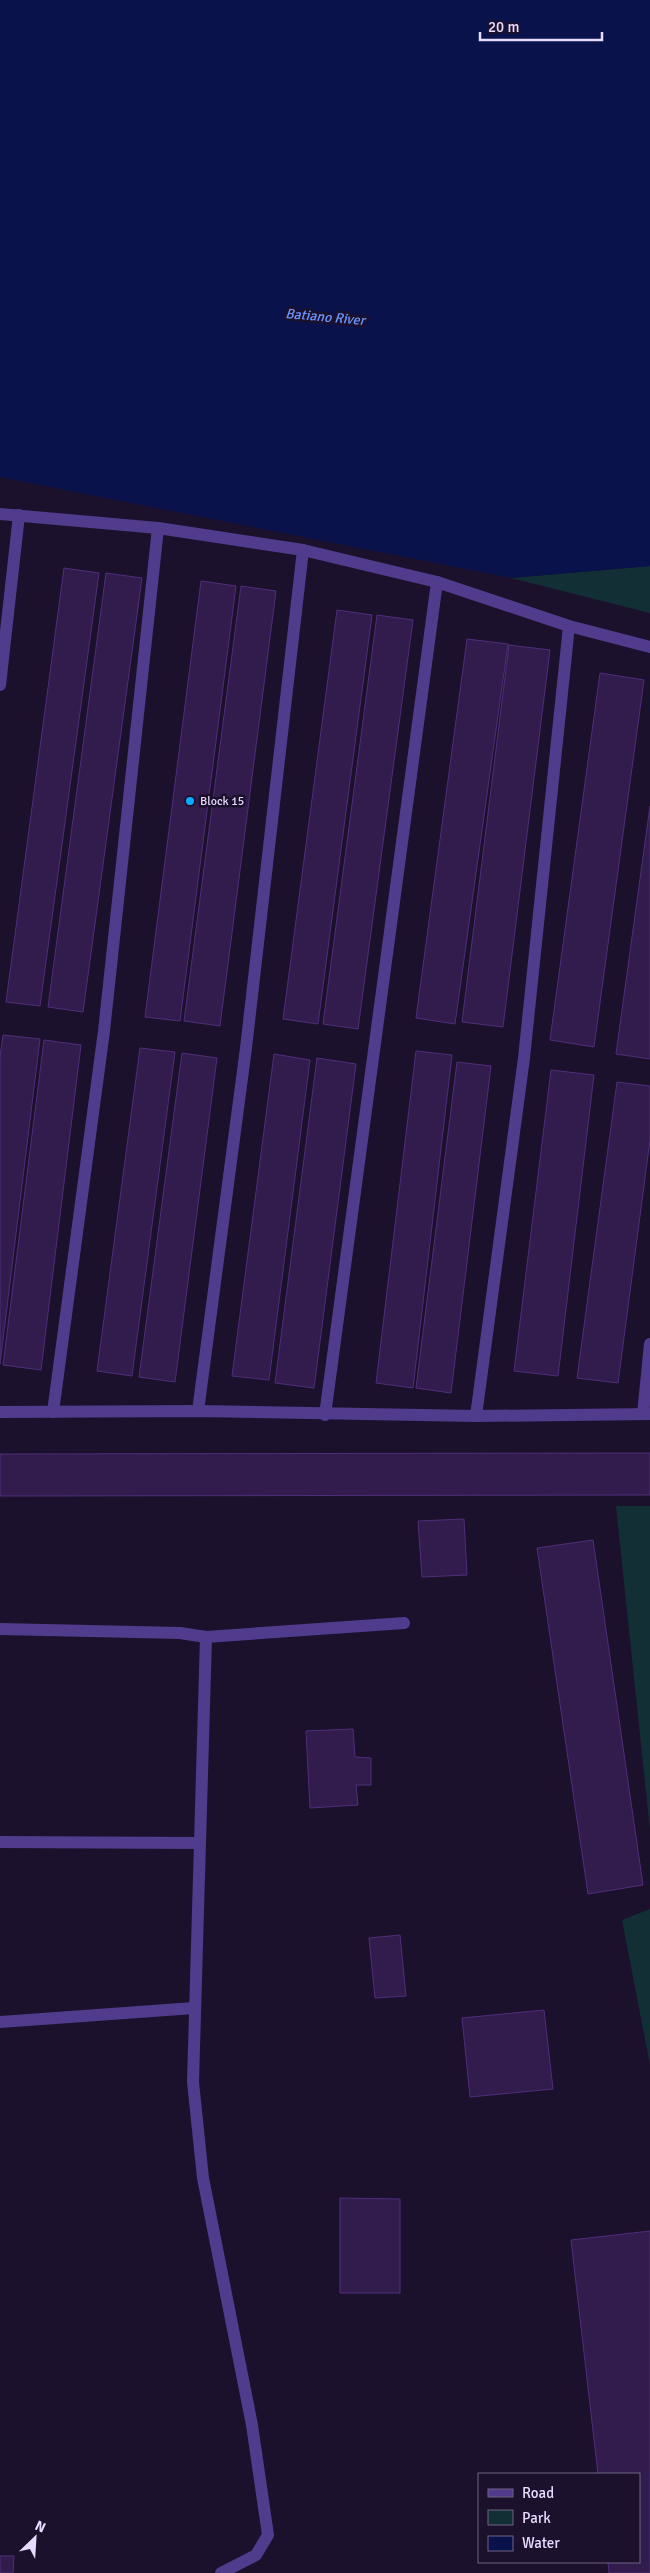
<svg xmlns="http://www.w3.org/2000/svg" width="650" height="2573" font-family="Signika,sans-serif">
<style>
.green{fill:#132f36}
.water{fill:#0a124c}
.building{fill:#321c4d;stroke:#4f2e7a}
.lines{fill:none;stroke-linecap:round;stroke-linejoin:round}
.service{stroke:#513b8c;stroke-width:12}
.minor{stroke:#513b8c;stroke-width:12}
.poi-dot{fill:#07abff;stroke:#1c112c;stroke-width:2}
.labels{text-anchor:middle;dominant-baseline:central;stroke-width:5;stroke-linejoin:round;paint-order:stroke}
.poi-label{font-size:12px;fill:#e8dbff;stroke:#1c112c;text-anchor:start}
.water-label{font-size:14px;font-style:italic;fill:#6996ff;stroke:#1c112c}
</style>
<rect width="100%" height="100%" fill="#1c112c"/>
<g class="green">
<path d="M650 566V613L511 578Z"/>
<path d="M616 1506H650V1830Z"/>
<path d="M650 1909V2065L622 1920Z"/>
</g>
<path class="water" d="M0 0H650V566L511 578 0 477Z"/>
<g class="building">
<path d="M64 568 99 573 40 1006 6 1002Z"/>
<path d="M106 573 142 578 83 1012 48 1007Z"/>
<path d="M201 581 236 586 180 1021 145 1017Z"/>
<path d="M241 586 276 591 220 1026 184 1021Z"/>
<path d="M337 610 372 615 318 1024 283 1019Z"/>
<path d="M377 615 413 620 358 1029 323 1024Z"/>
<path d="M467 639 508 644 455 1024 416 1018Z"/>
<path d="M509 645 550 650 503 1027 462 1022Z"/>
<path d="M600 673 644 680 594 1047 550 1040Z"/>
<path d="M650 806V1059L616 1054Z"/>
<path d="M3 1035 40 1039 0 1364V1057Z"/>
<path d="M44 1040 81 1045 41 1370 3 1365Z"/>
<path d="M140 1048 175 1052 132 1376 97 1371Z"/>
<path d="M416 1051 452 1055 413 1388 376 1383Z"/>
<path d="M182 1053 217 1058 175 1382 139 1377Z"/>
<path d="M274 1054 310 1060 269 1380 232 1376Z"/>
<path d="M317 1058 356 1064 314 1388 275 1383Z"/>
<path d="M457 1062 491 1066 451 1393 416 1388Z"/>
<path d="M551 1070 594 1075 558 1376 514 1371Z"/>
<path d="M617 1082 650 1086V1140L618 1383 577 1378Z"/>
<path d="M650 1453V1495L0 1496V1454Z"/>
<path d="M464 1519 467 1575 422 1577 418 1521Z"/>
<path d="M593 1540 643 1885 588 1894 537 1548Z"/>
<path d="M353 1729 355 1757 371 1758V1785H356L358 1805 310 1808 306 1731Z"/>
<path d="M400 1935 406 1996 375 1998 369 1938Z"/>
<path d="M544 2010 553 2089 470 2097 462 2018Z"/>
<path d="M340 2198 400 2199V2293H340Z"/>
<path d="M650 2231V2573H609L608 2562H639V2474H598L571 2240Z"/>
<path d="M0 2556H14L13 2573H0Z"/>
</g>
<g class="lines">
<g class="service">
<path d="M0 685 19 515"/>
<path d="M198 1411 246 1048 303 550"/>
<path d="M53 1412 104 1031 158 528"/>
<path d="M643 1414 650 1344"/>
<path d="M325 1415 437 582"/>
<path d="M476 1416 524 1058 569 626"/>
</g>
<g class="minor">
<path d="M0 514 158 528 303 550 437 582 569 626 650 647"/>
<path d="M0 1412 198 1411 476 1416 650 1414"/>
<path d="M0 1629 180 1633 206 1637 404 1623"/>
<path d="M206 1637 193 2082 203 2178 252 2425 268 2535 256 2555 221 2573"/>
<path d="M0 1842 198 1843"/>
<path d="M0 2022 194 2008"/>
</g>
</g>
<circle class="poi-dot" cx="190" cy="801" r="5"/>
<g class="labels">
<g class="poi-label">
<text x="200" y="801">Block 15</text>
</g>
<g class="water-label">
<text transform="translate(325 317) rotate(5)">Batiano River</text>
</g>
</g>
<rect x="478" y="2473" width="162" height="90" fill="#1c112c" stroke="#6e6280"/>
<rect x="488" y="2489" width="25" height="8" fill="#513b8c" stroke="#6e6280"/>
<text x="522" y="2498" font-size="15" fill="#e8dbff">Road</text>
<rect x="488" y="2510" width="25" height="15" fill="#132f36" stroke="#6e6280"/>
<text x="522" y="2523" font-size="15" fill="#e8dbff">Park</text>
<rect x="488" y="2536" width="25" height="15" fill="#0a124c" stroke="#6e6280"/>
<text x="522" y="2548" font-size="15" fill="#e8dbff">Water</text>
<g transform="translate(35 2538) rotate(25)" stroke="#1c112c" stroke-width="4" paint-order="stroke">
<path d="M0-4L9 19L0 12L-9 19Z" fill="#e8dbff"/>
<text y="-8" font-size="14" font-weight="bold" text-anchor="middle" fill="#e8dbff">N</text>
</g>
<path d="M480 32v8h122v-8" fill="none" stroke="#e8dbff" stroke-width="2.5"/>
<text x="488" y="32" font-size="15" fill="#e8dbff" stroke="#1c112c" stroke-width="4" paint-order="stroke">20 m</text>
</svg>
